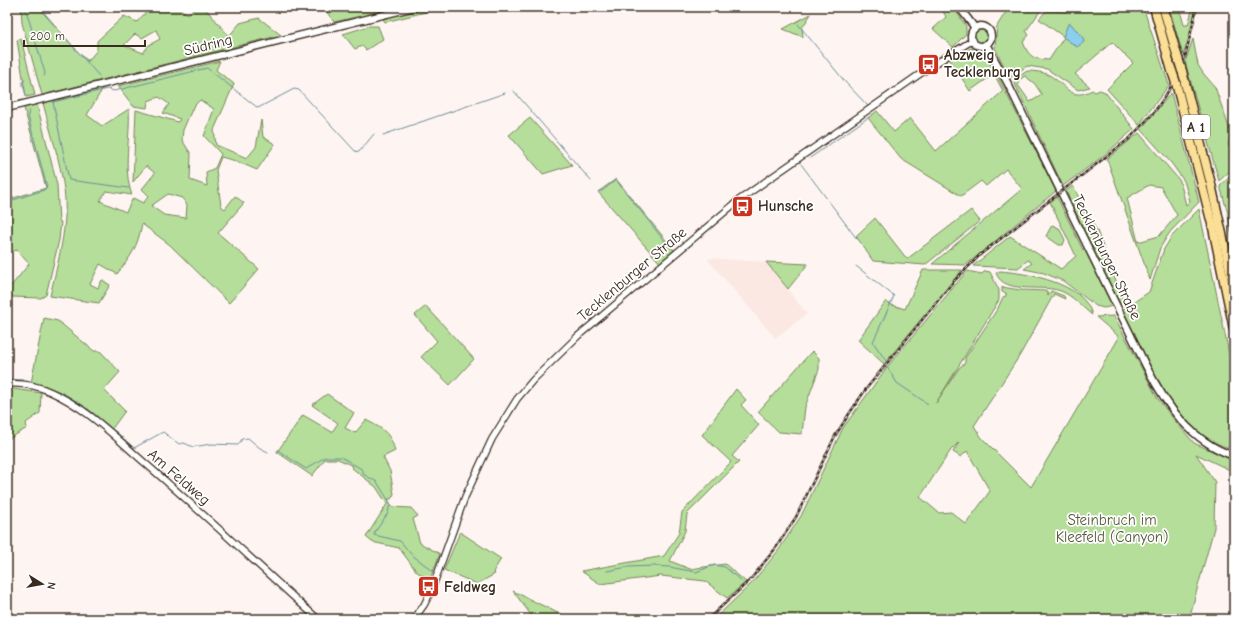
<svg xmlns="http://www.w3.org/2000/svg" width="1241" height="626" font-family="'Comic Neue',sans-serif">
<style>
.built{fill:#fce8e2}
.green{fill:#b4de9a;stroke:#78845c;fill-rule:evenodd}
.water{fill:#8cceed;stroke:#6c8c9a}
.lines{fill:none;stroke-linecap:round;stroke-linejoin:round}
.stream{stroke:#6c8c9a;stroke-width:1}
.tertiary-casing{stroke:#3b2a1e;stroke-width:8}
.secondary-casing{stroke:#3b2a1e;stroke-width:9}
.motorway-casing{stroke:#3b2a1e;stroke-width:11}
.tertiary{stroke:#fff;stroke-width:5.5}
.secondary{stroke:#fff;stroke-width:6}
.motorway{stroke:#fbdf96;stroke-width:8}
.rail-casing{stroke:#3b2a1e;stroke-width:2.5}
.rail{stroke:#fff;stroke-width:1;stroke-dasharray:3;stroke-linecap:butt}
.motorway-bridge-casing{stroke:#3b2a1e;stroke-width:11;stroke-linecap:butt}
.motorway-bridge{stroke:#fbdf96;stroke-width:8}
.labels{text-anchor:middle;dominant-baseline:central;stroke-width:3.5;stroke-linejoin:round;paint-order:stroke}
.shield{fill:#fff;stroke:#766a62;stroke-width:1}
.shield-label{font-size:14px;font-weight:bold;fill:#3b2a1e}
.street-label{font-size:15px;fill:#3b2a1e;stroke:#fff}
.poi-label{font-size:15px;font-weight:bold;fill:#3b2a1e;stroke:#fff;text-anchor:start}
.park-label{font-size:15px;fill:#59573d;stroke:#fff}
</style>
<rect width="100%" height="100%" fill="#fef5f2"/>
<filter id="ink" filterUnits="userSpaceOnUse"><feTurbulence type="fractalNoise" baseFrequency=".025" numOctaves="2"/><feDisplacementMap in="SourceGraphic" scale="8" xChannelSelector="R" yChannelSelector="G"/><feConvolveMatrix kernelMatrix="1 2 1 2 8 2 1 2 1" color-interpolation-filters="sRGB"/></filter>
<g filter="url(#ink)">
<path class="built" d="M709 258 766 262 807 314 775 338 708 260Z"/>
<g class="green">
<path d="M21 7H38L80 54 88 61 97 50V41L124 16 137 22 148 10V7H176L188 14 196 7H204L229 36 240 23 259 18 281 35 42 95 22 23ZM156 30 160 39 149 45 143 53 124 45 135 34 142 38Z"/>
<path d="M323 7H400L334 22Z"/>
<path d="M422 7H446L385 22 382 17Z"/>
<path d="M941 7H953L966 26V34L953 47 933 29 946 17Z"/>
<path d="M1009 7H1024L1029 11 1037 7 1041 10 1026 31 1029 35 1023 42C1029 57 1033 59 1049 60L1064 37 1039 19 1046 11 1066 12 1070 7H1143L1169 85 1139 125 1107 89 1133 63 1112 42 1075 74 1090 87 1078 90 1047 69 1027 66 1010 78 995 48 997 26Z"/>
<path d="M1169 7H1179L1184 25H1188L1193 7H1196L1189 39 1183 55Z"/>
<path d="M811 14 802 28 803 37 783 29Z"/>
<path d="M369 26H378L383 39 366 50 362 46 355 49 343 34Z"/>
<circle cx="981" cy="36" r="7"/>
<path d="M21 39 35 95 26 97 17 40Z"/>
<path d="M1193 39 1198 65 1203 73 1215 87 1231 133 1228 145 1234 153V167L1219 181 1185 62Z"/>
<path d="M971 48 983 53 996 73 1056 191 966 265 932 264 1022 189 1006 169 986 186 981 181 961 196 901 159 868 118 877 111 894 132 910 118 936 151 1003 91 994 74 970 91 950 60Z"/>
<path d="M220 61 216 70 234 84 214 130 216 145 247 158 256 147 261 120 263 137 275 144 257 170 236 161 221 157 216 170 221 206 225 209 235 196 244 203 218 233 259 269 229 303 170 245 142 224C137 248 132 255 117 274L100 264 90 284 98 288 102 280 110 285 99 303 50 296C58 261 69 225 64 189 60 160 50 131 43 103L103 88 87 115 102 126 129 109C131 137 122 168 132 195L106 191 100 201 126 212 133 198 143 203 149 196 142 189 155 173 146 166 133 182 136 110 178 122 180 119 163 113 169 104 159 97 148 101 147 108 133 106 118 86ZM200 100 214 109 204 136 221 154 215 168 206 172 207 186 190 180 191 154 182 140 183 130 193 107ZM168 194 182 198 187 205 186 218 164 215 151 206Z"/>
<path d="M1027 71C1035 71 1043 72 1049 75 1067 85 1070 102 1092 90L1095 92 1100 90 1105 92 1134 129 1107 153 1063 186 1015 84 1014 80ZM1025 76 1035 84 1042 95 1030 102 1018 85 1019 80Z"/>
<path d="M1171 93 1199 202 1170 232 1160 248 1150 280 1107 159 1139 133 1180 181 1186 205 1190 201 1184 181 1172 164 1141 129ZM1149 185 1161 187 1177 215 1159 236 1138 242 1127 198Z"/>
<path d="M37 104 57 185 59 221 61 222 59 240 46 295 41 298 11 297 12 295 7 291 29 264 17 250 7 253V200L46 188 24 108Z"/>
<path d="M530 118 572 165 543 174 509 135Z"/>
<path d="M1234 173V248L1228 214 1220 186Z"/>
<path d="M616 179 674 250 660 263 598 192Z"/>
<path d="M1073 186 1097 231 1124 302 1118 304 1066 191Z"/>
<path d="M1057 197 1083 250 1086 249 1113 306 1104 308 1096 306 1063 281 1044 273 1024 269 1032 263 1028 260 1018 268 973 266 1010 236 1061 269 1076 256 1050 202Z"/>
<path d="M1199 209 1234 378V450C1223 446 1211 442 1201 434 1163 403 1144 352 1122 310L1149 292 1164 249 1172 236Z"/>
<path d="M971 210 980 221 925 265 873 261 856 236 875 218 907 259Z"/>
<path d="M1052 225 1059 228 1065 240 1063 245H1059L1046 236Z"/>
<path d="M766 262 808 264 788 289Z"/>
<path d="M923 270H962L884 364 858 340 886 301 889 304 905 309Z"/>
<path d="M967 271 982 274 985 271 990 272 999 290V300L936 403 959 368 965 363V358L998 308 1003 297 1006 296V293L1002 292V287L1020 290 1047 291 1048 295 1051 291 1064 296 1065 299 1054 294 1020 355 974 426 982 438 1031 487 1117 341 1118 336 1096 317 1114 316 1158 399 1176 422 1194 443 1234 461V472L1196 454 1215 482 1214 528 1189 619H714L751 584 778 551 801 516 843 428 887 367ZM959 442 953 452 961 457 967 451 990 491 966 524 951 512 939 513 920 497 951 450Z"/>
<path d="M1000 271C1027 273 1085 283 1092 315 1083 308 1074 297 1063 292 1045 283 1004 296 996 273Z"/>
<path d="M426 306 474 359 450 385 421 357 437 341 415 315Z"/>
<path d="M44 318 58 321 94 351H100L120 372 104 390 125 411 111 430 79 404 53 391 31 383Z"/>
<path d="M812 351 819 358V369L805 407 802 434 779 432 758 412Z"/>
<path d="M7 388 41 393 40 413 26 423 27 428 7 440Z"/>
<path d="M736 389 746 400 741 405 759 425 732 456 739 462 687 514 685 531 670 561 690 569 725 564 746 582 727 598 705 581 661 576 600 584 581 571 664 556 679 533 682 512 731 462 702 435Z"/>
<path d="M327 394 354 413 345 428 355 433 366 420C383 429 390 432 395 451L383 457 390 471 394 494 391 499H388L392 507 411 508 418 516 413 519 420 543 440 554 430 579 417 572 399 548 372 542 366 537 387 504 376 487 352 468 353 466 338 459H325L312 476 277 452 303 415 332 432 338 423 312 405Z"/>
<path d="M460 532 501 559 493 572 495 574 477 584 444 570Z"/>
<path d="M513 591 570 619H557L553 616 548 619H534Z"/>
</g>
<path class="water" d="M1068 24H1071L1083 38 1084 42 1077 47 1063 37Z"/>
<g class="lines">
<g class="stream">
<path d="M25 7 45 73 44 76"/>
<path d="M39 7 54 24"/>
<path d="M798 24 846 83 868 106"/>
<path d="M57 28 99 76"/>
<path d="M25 80 22 82 26 95"/>
<path d="M513 90 591 181"/>
<path d="M383 135 505 93"/>
<path d="M810 158 869 117"/>
<path d="M801 164 857 239"/>
<path d="M129 188 69 180 53 102 107 89 114 91 207 68 258 108 294 89 299 90 355 151 359 152 374 134"/>
<path d="M599 191H602L616 180 670 248"/>
<path d="M7 202 44 190 47 187 28 116 29 110"/>
<path d="M856 266 894 296 873 342 886 361"/>
<path d="M887 367 897 383 928 404"/>
<path d="M7 379 23 380"/>
<path d="M33 382 63 393 84 406"/>
<path d="M87 408 111 428"/>
<path d="M114 430 134 448 163 432 179 444 184 443 193 447 211 444 238 445 242 439 248 438 260 448 268 452"/>
<path d="M277 451H279L306 469 325 457H341"/>
<path d="M343 458 363 470V474L377 482 390 503 388 513 375 532 374 535 400 541 412 555 433 571"/>
<path d="M607 571 628 567 655 566 669 567 696 572 714 565 725 567 741 581"/>
</g>
<defs>
<g id="tertiary">
<path d="M7 384C22 383 38 386 51 392 87 408 116 438 145 463 204 514 260 567 318 619"/>
<path d="M414 619 424 605 432 589 465 497 492 439 517 399 533 380 578 336 739 200 930 67 973 40"/>
</g>
<g id="secondary">
<path d="M959 7 975 28"/>
<circle cx="981" cy="36" r="10"/>
<path d="M986 44 1007 82 1146 366C1166 405 1190 441 1234 456"/>
<path d="M7 108 415 7"/>
</g>
<g id="motorway">
<path d="M1154 7 1172 71"/>
<path d="M1163 7 1177 55"/>
<path d="M1182 71 1211 184 1234 288"/>
<path d="M1176 83 1213 228 1234 329"/>
</g>
</defs>
<use href="#tertiary" class="tertiary-casing"/>
<use href="#secondary" class="secondary-casing"/>
<use href="#motorway" class="motorway-casing"/>
<use href="#tertiary" class="tertiary"/>
<use href="#secondary" class="secondary"/>
<use href="#motorway" class="motorway"/>
<defs>
<path id="rail" d="M708 619 750 580 775 549 796 517 835 436 849 414 866 389 953 282 981 254 1130 138 1155 111 1169 90 1185 57 1197 7"/>
</defs>
<use href="#rail" class="rail-casing"/>
<use href="#rail" class="rail"/>
<defs>
<g id="motorway-bridge">
<path d="M1177 55 1182 71"/>
<path d="M1172 71 1176 83"/>
</g>
</defs>
<use href="#motorway-bridge" class="motorway-bridge-casing"/>
<use href="#motorway-bridge" class="motorway-bridge"/>
</g>
</g>
<defs>
<symbol id="bus-square" viewBox="-11 -11 22 22"><rect x="-9" y="-9" width="18" height="18" rx="4" fill="#c8321e" stroke="#fff"/><path d="M-5-6H5V4H4V6H2V4H-2V6H-4V4H-5ZM-3.5-4V0h7V-4ZM-3.5 1.2v1.5H-2V1.2ZM2 1.2v1.5H3.5V1.2Z" fill="#fff"/></symbol>
</defs>
<g fill-rule="evenodd">
<use href="#bus-square" x="916" y="52" width="25" height="25"/>
<use href="#bus-square" x="730" y="194" width="25" height="25"/>
<use href="#bus-square" x="416" y="574" width="25" height="25"/>
</g>
<g class="labels">
<rect class="shield" x="1182" y="115" width="28" height="24" rx="3"/>
<g class="shield-label">
<text x="1196" y="127">A 1</text>
</g>
<g class="street-label">
<text transform="translate(208 45) rotate(-14)">Südring</text>
<text transform="translate(1107 257) rotate(64)">Tecklenburger Straße</text>
<text transform="translate(632 274) rotate(-40)">Tecklenburger Straße</text>
<text transform="translate(179 477) rotate(41)">Am Feldweg</text>
</g>
<g class="poi-label">
<text x="944" y="55">Abzweig<tspan x="944" dy="17">Tecklenburg</tspan></text>
<text x="758" y="206">Hunsche</text>
<text x="444" y="587">Feldweg</text>
</g>
<g class="park-label">
<text x="1112" y="520">Steinbruch im<tspan x="1112" dy="17">Kleefeld (Canyon)</tspan></text>
</g>
</g>
<rect width="1241" height="626" fill="none" stroke="#fff" stroke-width="24"/>
<rect x="12" y="12" width="1217" height="602" fill="none" stroke="#3b2a1e" stroke-width="1.5" filter="url(#ink)"/>
<g transform="translate(42 584) rotate(101)" stroke="#ffffff" stroke-width="3" paint-order="stroke">
<path d="M0-3L7 15L0 10L-7 15Z" fill="#3b2a1e"/>
<text y="-6" font-size="11" font-weight="bold" text-anchor="middle" fill="#3b2a1e">N</text>
</g>
<path d="M24 40v6h121v-6" fill="none" stroke="#3b2a1e" stroke-width="2"/>
<text x="30" y="40" font-size="12" fill="#3b2a1e" stroke="#ffffff" stroke-width="3" paint-order="stroke">200 m</text>
</svg>
